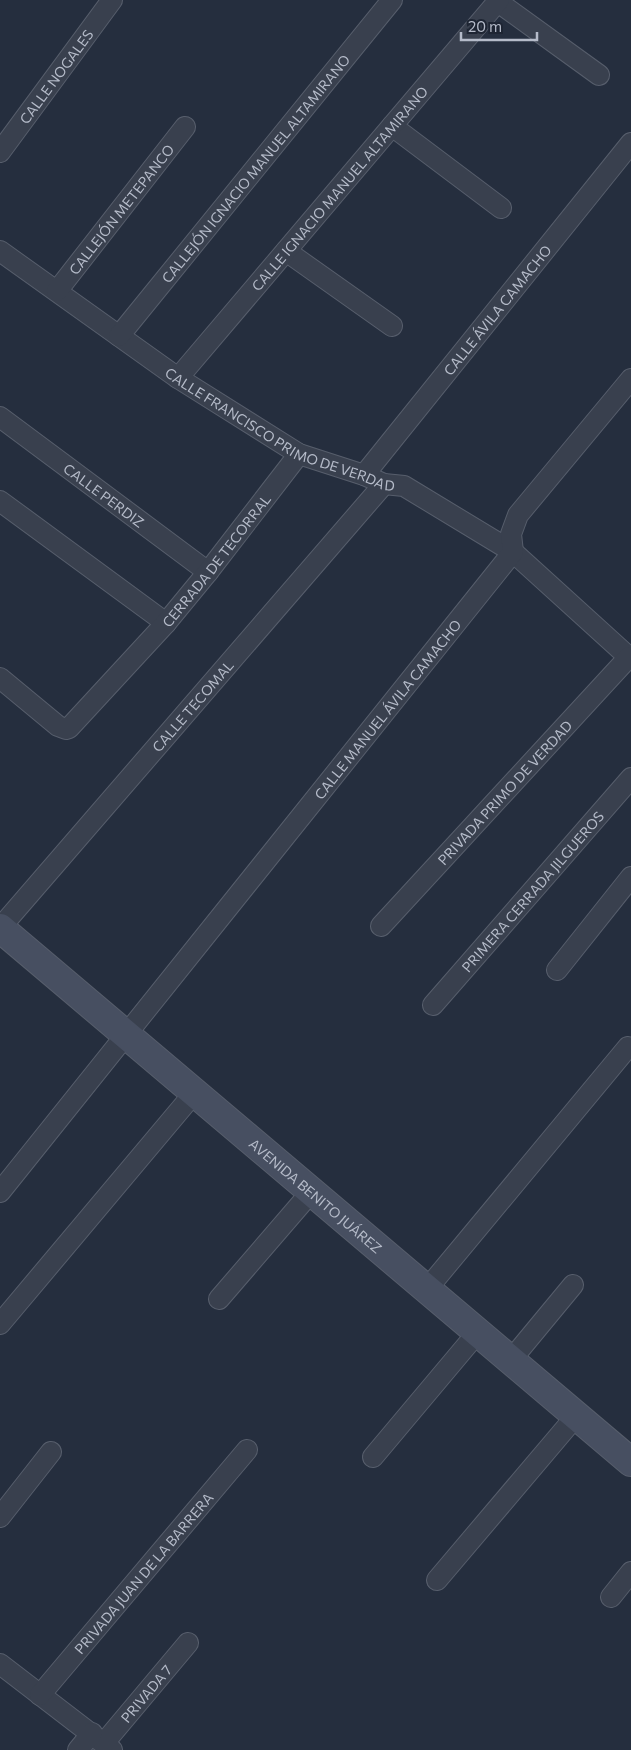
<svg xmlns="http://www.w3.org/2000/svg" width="631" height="1750" font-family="Commissioner,sans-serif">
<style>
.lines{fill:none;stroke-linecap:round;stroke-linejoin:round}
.minor-casing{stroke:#575e6c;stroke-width:22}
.secondary-casing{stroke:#575e6c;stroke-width:30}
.minor{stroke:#39404e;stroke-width:20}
.secondary{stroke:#474f61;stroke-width:28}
.labels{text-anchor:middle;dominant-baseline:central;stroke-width:5;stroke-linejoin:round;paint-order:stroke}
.street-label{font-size:14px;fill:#b5bbc9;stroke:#1e2533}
</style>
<rect width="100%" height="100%" fill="#252e3e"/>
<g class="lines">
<defs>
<g id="minor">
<path d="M498 2 599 75"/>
<path d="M392 126 501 208"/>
<path id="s1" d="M0 152 112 0"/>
<path id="s2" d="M0 251 178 378 299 454 364 475 384 484 404 486 513 552 631 659"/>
<path d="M286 251 392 326"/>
<path id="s3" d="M57 291 185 127"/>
<path id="s4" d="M119 336 392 0"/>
<path id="s5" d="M178 378 499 0"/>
<path id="s6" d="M0 417 208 572"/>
<path id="s7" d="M364 475 631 143"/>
<path d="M0 501 166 623"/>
<path id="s8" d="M0 678 58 726 66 729 69 728 166 623 208 572 299 454"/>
<path id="s9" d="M381 926 629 657"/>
<path id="s10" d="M0 928 384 484"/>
<path d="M557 970 631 877"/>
<path id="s11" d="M433 1005 631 778"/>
<path id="s12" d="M0 1192 513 552 511 534 518 515 631 379"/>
<path d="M427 1289 628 1047"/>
<path d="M219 1299 312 1191"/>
<path d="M0 1324 195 1092"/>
<path d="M511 1360 573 1285"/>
<path d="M373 1457 478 1332"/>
<path d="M0 1517 51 1452"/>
<path d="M437 1580 576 1416"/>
<path d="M611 1597 631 1572"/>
<path d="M0 1664 112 1750"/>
<path id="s13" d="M40 1695 247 1450"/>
<path id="s14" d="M104 1743 188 1643"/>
<path d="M78 1750 92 1733"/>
</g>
<g id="secondary">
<path id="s15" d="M0 928 631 1462"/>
</g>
</defs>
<use href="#minor" class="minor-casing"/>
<use href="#secondary" class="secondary-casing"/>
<use href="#minor" class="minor"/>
<use href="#secondary" class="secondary"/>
</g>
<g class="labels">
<g class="street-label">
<text stroke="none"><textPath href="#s1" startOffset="94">CALLE NOGALES</textPath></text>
<text stroke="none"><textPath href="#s4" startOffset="216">CALLEJÓN IGNACIO MANUEL ALTAMIRANO</textPath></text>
<text stroke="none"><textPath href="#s5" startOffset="249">CALLE IGNACIO MANUEL ALTAMIRANO</textPath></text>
<text stroke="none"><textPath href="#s3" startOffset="104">CALLEJÓN METEPANCO</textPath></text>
<text stroke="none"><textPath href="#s7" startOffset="212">CALLE ÁVILA CAMACHO</textPath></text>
<text stroke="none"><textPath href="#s2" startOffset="334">CALLE FRANCISCO PRIMO DE VERDAD</textPath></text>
<text stroke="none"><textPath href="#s6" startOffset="130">CALLE PERDIZ</textPath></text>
<text stroke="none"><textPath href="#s8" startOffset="310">CERRADA DE TECORRAL</textPath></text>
<text stroke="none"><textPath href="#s10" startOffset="294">CALLE TECOMAL</textPath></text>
<text stroke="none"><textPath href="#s12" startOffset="619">CALLE MANUEL ÁVILA CAMACHO</textPath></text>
<text stroke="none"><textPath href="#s9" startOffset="182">PRIVADA PRIMO DE VERDAD</textPath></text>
<text stroke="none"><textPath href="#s11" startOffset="151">PRIMERA CERRADA JILGUEROS</textPath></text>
<text stroke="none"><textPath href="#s15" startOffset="414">AVENIDA BENITO JUÁREZ</textPath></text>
<text stroke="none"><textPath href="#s13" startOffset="160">PRIVADA JUAN DE LA BARRERA</textPath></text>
<text stroke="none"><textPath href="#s14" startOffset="65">PRIVADA 7</textPath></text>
</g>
</g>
<path d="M461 32v8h76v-8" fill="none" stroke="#b5bbc9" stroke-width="2.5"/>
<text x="468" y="32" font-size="15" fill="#b5bbc9" stroke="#1e2533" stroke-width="4" paint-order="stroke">20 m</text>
</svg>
